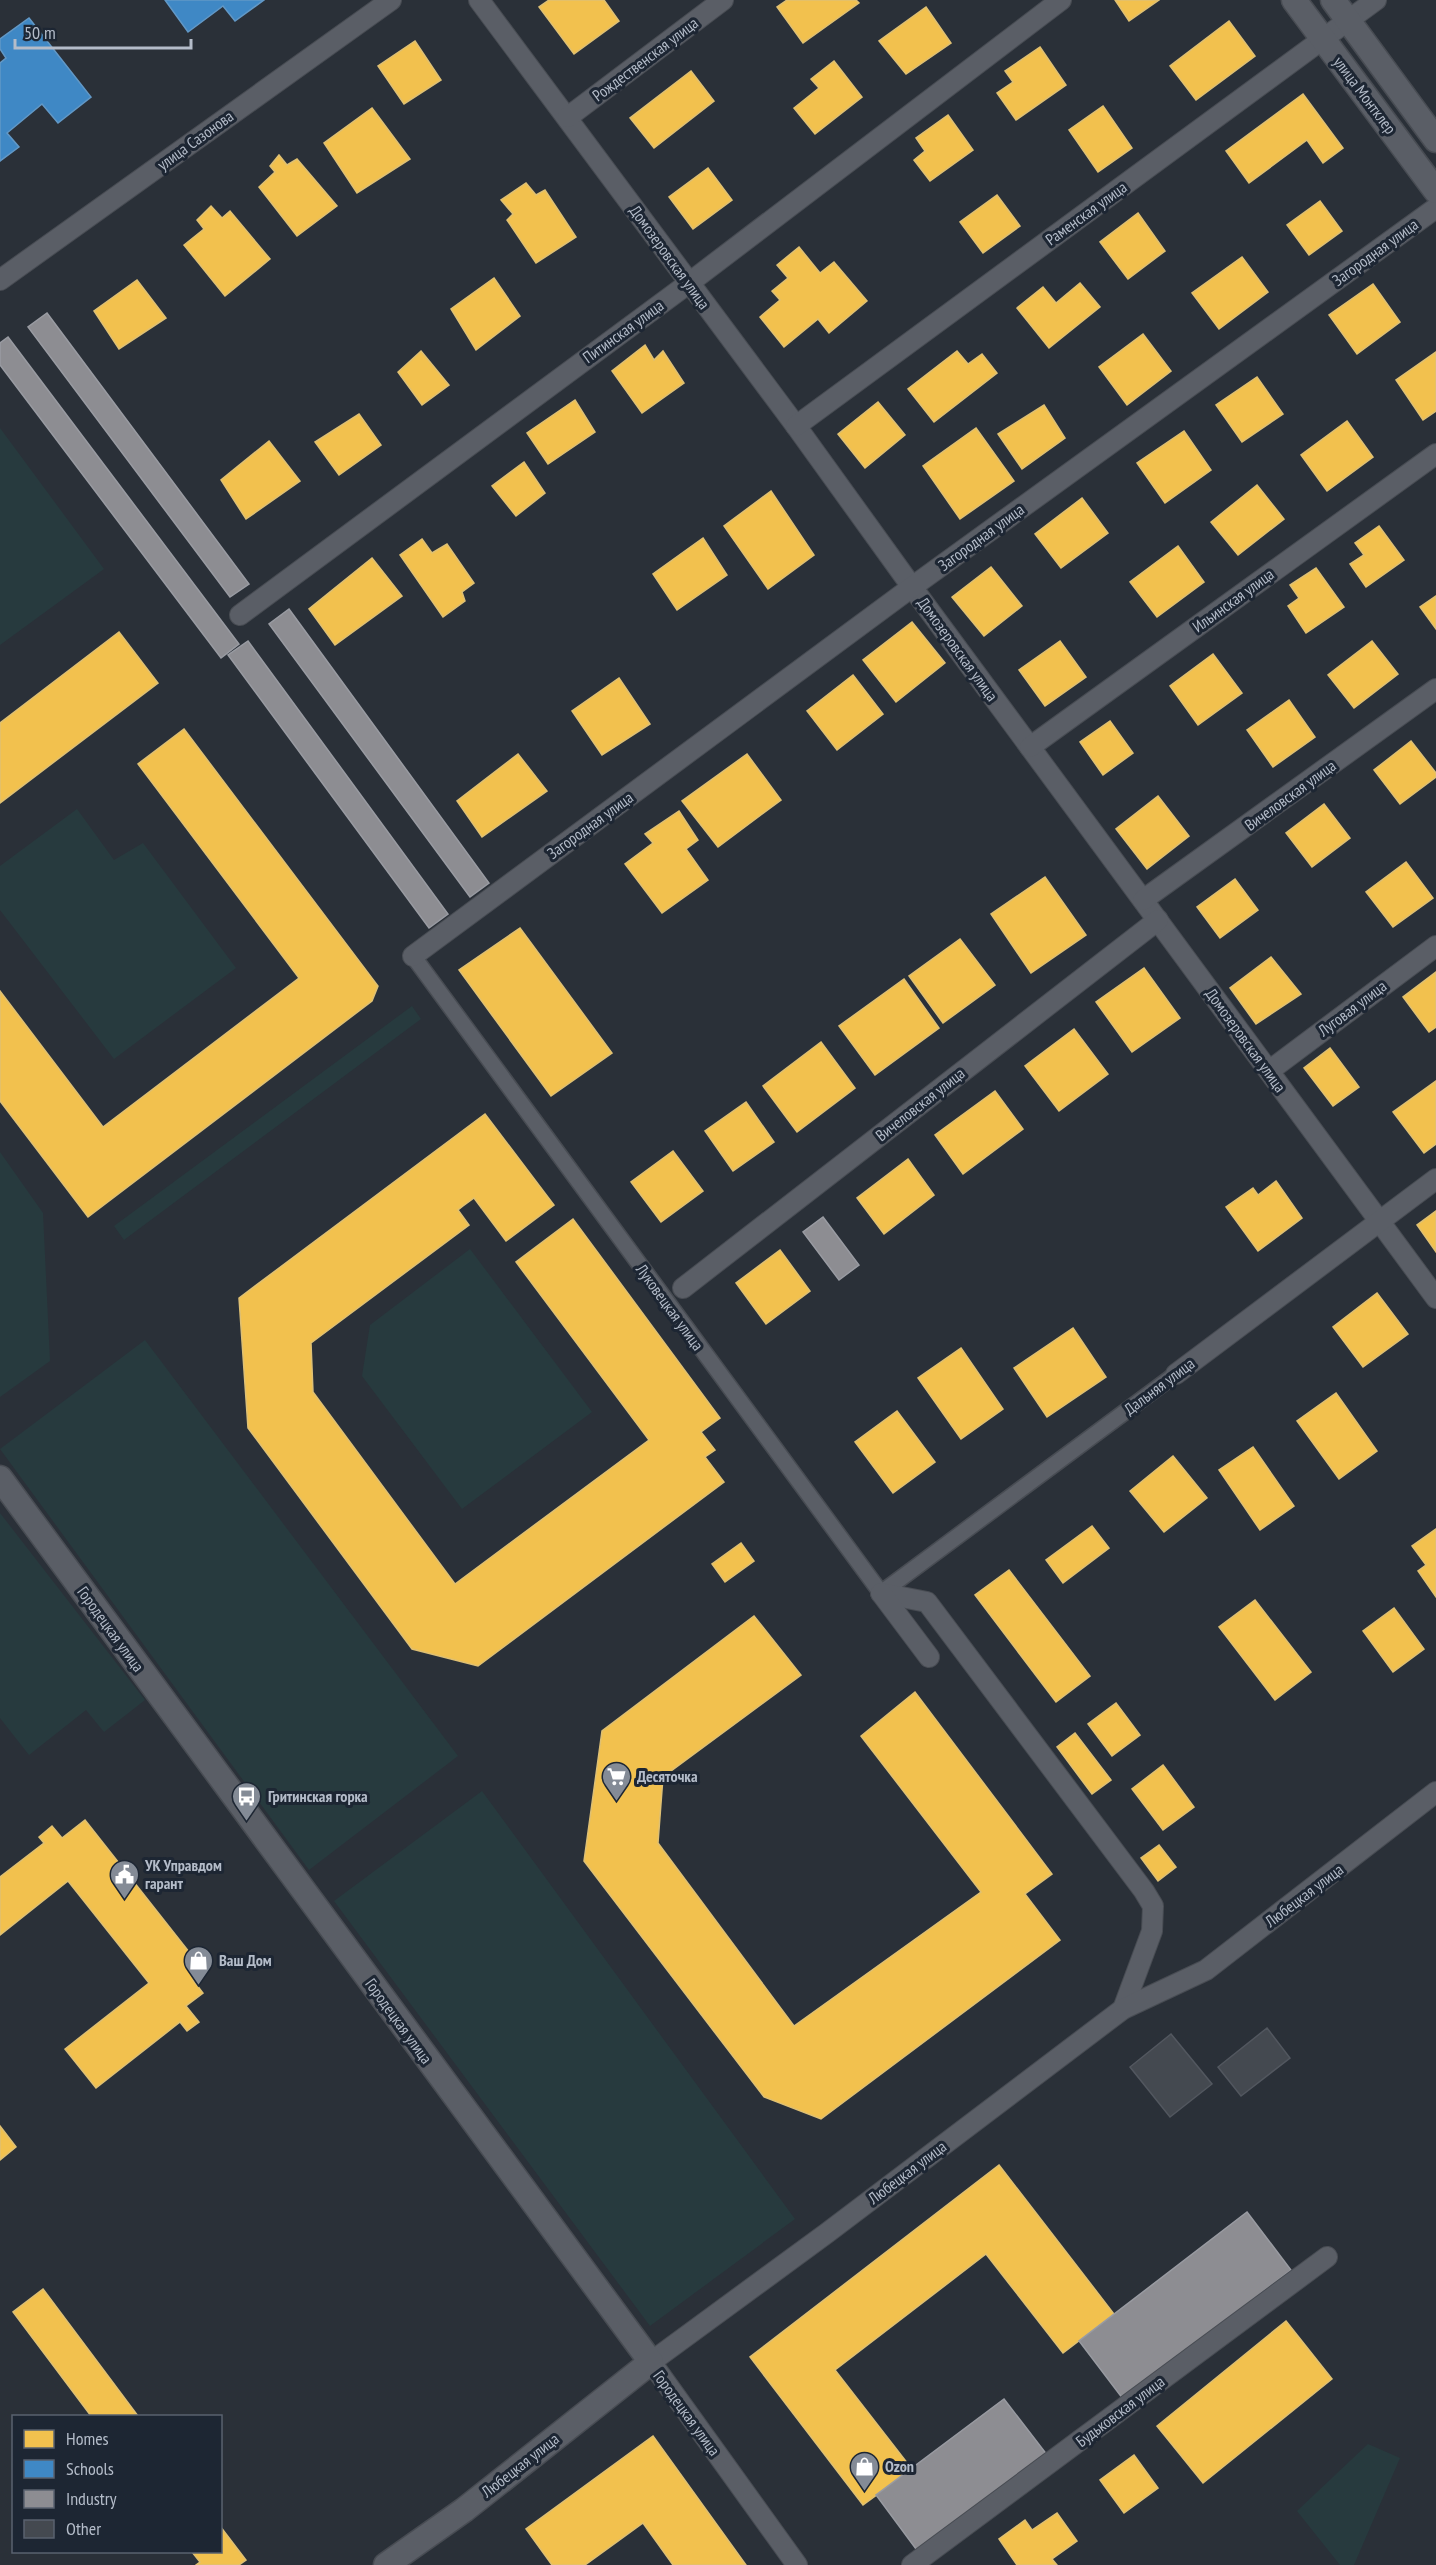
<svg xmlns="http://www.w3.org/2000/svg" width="1436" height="2565" font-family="'PT Sans Narrow',sans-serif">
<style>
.green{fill:#273a3e}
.homes{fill:#f2c14e;stroke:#dfc073;stroke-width:1.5}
.schools{fill:#3f88c5;stroke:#6298c6;stroke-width:1.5}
.industry{fill:#8d8d92;stroke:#999ba2;stroke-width:1.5}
.building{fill:#444950;stroke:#52575f;stroke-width:1.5}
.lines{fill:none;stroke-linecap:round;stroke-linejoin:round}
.pedestrian-casing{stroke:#484c53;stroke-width:18}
.minor-casing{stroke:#484c53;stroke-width:22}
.tertiary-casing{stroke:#484c53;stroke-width:27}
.pedestrian{stroke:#5a5e66;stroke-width:15}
.minor{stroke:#5a5e66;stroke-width:20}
.tertiary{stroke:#5a5e66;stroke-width:24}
.labels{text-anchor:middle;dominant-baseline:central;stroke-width:6;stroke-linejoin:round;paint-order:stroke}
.street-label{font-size:16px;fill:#b4bcc9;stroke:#1d2633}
.poi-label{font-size:16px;font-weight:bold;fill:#b4bcc9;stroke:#1d2633;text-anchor:start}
</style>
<rect width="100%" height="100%" fill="#2a3038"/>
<g class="green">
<path d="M0 428 104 569 0 645Z"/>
<path d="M77 809 114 860 143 843 236 968 114 1059 0 910V866Z"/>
<path d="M412 1006 421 1019 124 1240 114 1226Z"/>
<path d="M0 1152 43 1213 50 1361 0 1397Z"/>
<path d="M470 1249 592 1412 462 1509 362 1376 370 1325Z"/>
<path d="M145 1340 458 1756 309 1870 0 1449Z"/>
<path d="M0 1513 145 1700 104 1732 86 1710 29 1755 0 1718Z"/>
<path d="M482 1791 795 2219 650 2326 334 1901Z"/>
<path d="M1368 2444 1400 2458 1354 2565H1340L1297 2511Z"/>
</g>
<g class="homes">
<path d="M549 0H604L619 21 574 54 539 7Z"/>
<path d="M787 0H856L859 3 803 43 777 7Z"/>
<path d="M1115 0H1159L1129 21Z"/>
<path d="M926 7 951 43 906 74 879 41Z"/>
<path d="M1229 21 1255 56 1196 100 1170 66Z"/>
<path d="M415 41 441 80 404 104 378 66Z"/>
<path d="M1040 47 1066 85 1016 120 997 93 1013 82 1005 71Z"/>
<path d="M834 61 862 97 815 134 794 108 819 88 811 79Z"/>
<path d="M691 71 714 101 654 148 630 118Z"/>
<path d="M1303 94 1343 148 1323 163 1307 140 1249 183 1226 151Z"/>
<path d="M1103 106 1132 148 1098 172 1069 130Z"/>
<path d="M372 108 410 159 357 193 324 143Z"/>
<path d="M948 115 973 150 930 181 914 160 925 151 916 138Z"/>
<path d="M279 155 287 165 297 159 337 206 297 236 259 187 275 172 270 166Z"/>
<path d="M708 168 732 200 693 229 669 197Z"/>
<path d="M526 183 536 195 545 190 576 237 536 263 507 220 513 214 501 200Z"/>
<path d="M997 195 1020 226 983 253 960 222Z"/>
<path d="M1320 201 1342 231 1309 255 1287 225Z"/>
<path d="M211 206 222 218 230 211 270 259 225 296 184 245 204 229 197 220Z"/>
<path d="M1138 213 1165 251 1128 279 1100 242Z"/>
<path d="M799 247 820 273 834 262 867 301 829 333 818 319 784 347 760 317 780 300 772 291 788 278 777 265Z"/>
<path d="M1242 257 1268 292 1219 329 1192 293Z"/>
<path d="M494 278 520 316 476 350 451 309Z"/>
<path d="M137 280 166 318 119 349 94 311Z"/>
<path d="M1080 283 1100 307 1049 348 1017 308 1043 287 1056 303Z"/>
<path d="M1373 284 1400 322 1357 354 1329 315Z"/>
<path d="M1143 334 1171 371 1127 405 1099 367Z"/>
<path d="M645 345 654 360 663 351 684 383 642 413 612 371Z"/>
<path d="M421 351 449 385 422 405 398 372Z"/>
<path d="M957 351 968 364 982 354 997 373 934 422 908 389Z"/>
<path d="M1436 352V411L1423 420 1396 380Z"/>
<path d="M1257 377 1283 414 1242 442 1216 405Z"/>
<path d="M575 400 595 432 548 464 527 433Z"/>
<path d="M878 402 905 435 865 468 838 434Z"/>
<path d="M1044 405 1065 438 1022 469 998 434Z"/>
<path d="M359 414 381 445 339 475 315 442Z"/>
<path d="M1347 421 1373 457 1327 491 1301 455Z"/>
<path d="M976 428 1014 481 960 519 923 466Z"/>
<path d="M1184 431 1211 470 1165 503 1137 463Z"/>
<path d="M269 441 300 481 246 519 221 480Z"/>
<path d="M524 462 545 493 516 516 492 486Z"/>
<path d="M1257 485 1284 519 1238 555 1211 522Z"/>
<path d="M771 491 814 555 768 589 724 526Z"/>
<path d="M1082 498 1108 533 1061 568 1035 534Z"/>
<path d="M1379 526 1404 560 1366 587 1350 564 1364 555 1355 543Z"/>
<path d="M703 538 727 575 677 610 653 574Z"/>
<path d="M422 539 432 553 447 544 474 583 462 592 465 601 443 617 400 555Z"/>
<path d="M1178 546 1204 582 1157 617 1130 582Z"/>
<path d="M372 558 402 596 335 645 309 609Z"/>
<path d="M991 567 1022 606 984 636 952 597Z"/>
<path d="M1316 568 1344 607 1306 633 1288 606 1299 598 1290 585Z"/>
<path d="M1436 596V629L1420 607Z"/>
<path d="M912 622 945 663 896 702 863 660Z"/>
<path d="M119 632 158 683 0 803V723Z"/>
<path d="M1060 641 1086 677 1045 706 1019 670Z"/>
<path d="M1372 641 1398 674 1354 708 1328 675Z"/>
<path d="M1213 654 1242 693 1198 725 1170 686Z"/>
<path d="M853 675 883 714 837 750 807 711Z"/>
<path d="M619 678 650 724 602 755 572 711Z"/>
<path d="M1289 700 1315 737 1273 767 1247 730Z"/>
<path d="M1110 721 1133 753 1103 775 1080 742Z"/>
<path d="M184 729 378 986 372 1001 88 1217 0 1101V991L103 1127 299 978 138 764Z"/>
<path d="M1411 741 1436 773V777L1400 804 1374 770Z"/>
<path d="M518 754 547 791 482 837 457 801Z"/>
<path d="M747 754 781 800 718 847 682 801Z"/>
<path d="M1158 796 1189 836 1147 869 1116 829Z"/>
<path d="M1324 804 1350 838 1312 867 1286 833Z"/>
<path d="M679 811 698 840 686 849 708 880 662 913 625 864 653 843 645 834Z"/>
<path d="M1406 862 1433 898 1393 927 1366 892Z"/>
<path d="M1045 877 1086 935 1031 973 991 914Z"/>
<path d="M1235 879 1258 910 1220 938 1197 907Z"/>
<path d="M520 928 612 1053 551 1096 459 970Z"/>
<path d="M960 939 995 985 943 1023 909 976Z"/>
<path d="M1271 957 1301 994 1256 1024 1230 988Z"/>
<path d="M1144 968 1180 1018 1132 1052 1096 1002Z"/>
<path d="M1436 972V1027L1429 1032 1403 997Z"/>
<path d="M904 979 939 1028 875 1075 839 1026Z"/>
<path d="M1074 1029 1108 1074 1059 1111 1025 1066Z"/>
<path d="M821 1042 855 1088 797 1132 763 1086Z"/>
<path d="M1330 1048 1359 1087 1333 1106 1304 1068Z"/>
<path d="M1436 1081V1144L1424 1153 1393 1112Z"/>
<path d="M995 1091 1023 1129 963 1174 935 1135Z"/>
<path d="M746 1102 774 1142 733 1171 705 1131Z"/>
<path d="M485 1114 554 1205 506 1241 474 1198 463 1206 458 1210 469 1225 311 1343 313 1392 455 1584 649 1440 516 1262 573 1219 720 1418 701 1432 715 1450 705 1457 724 1482 478 1666 412 1649 248 1428 239 1298Z"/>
<path d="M673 1151 703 1191 661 1222 631 1182Z"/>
<path d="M908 1159 934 1195 884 1234 857 1198Z"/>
<path d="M1276 1181 1302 1218 1258 1251 1226 1207 1253 1188 1258 1195Z"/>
<path d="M1436 1211V1252L1417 1225Z"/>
<path d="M780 1250 810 1291 766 1324 736 1283Z"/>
<path d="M1377 1293 1408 1334 1363 1367 1333 1327Z"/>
<path d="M1073 1328 1106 1377 1047 1417 1014 1368Z"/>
<path d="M961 1348 1003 1409 961 1439 918 1378Z"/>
<path d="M1336 1393 1377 1451 1339 1479 1297 1421Z"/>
<path d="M897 1411 935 1462 893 1493 855 1442Z"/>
<path d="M1253 1447 1294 1506 1260 1530 1219 1470Z"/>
<path d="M1173 1456 1207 1498 1164 1532 1130 1491Z"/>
<path d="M1092 1526 1109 1548 1063 1583 1046 1560Z"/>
<path d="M1436 1529V1597L1418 1571 1426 1565 1412 1546Z"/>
<path d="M741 1543 754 1561 725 1582 712 1564Z"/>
<path d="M1009 1570 1090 1676 1056 1702 975 1595Z"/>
<path d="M1255 1600 1311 1672 1275 1700 1219 1627Z"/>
<path d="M1394 1608 1424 1649 1393 1672 1363 1631Z"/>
<path d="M754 1616 801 1675 663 1777 658 1843 794 2026 981 1892 861 1736 915 1692 1052 1874 1025 1894 1060 1940 821 2119 764 2097 584 1861 602 1731Z"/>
<path d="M1116 1703 1140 1735 1112 1756 1088 1724Z"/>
<path d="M1075 1733 1111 1780 1092 1794 1057 1747Z"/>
<path d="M1163 1765 1194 1807 1163 1830 1132 1789Z"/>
<path d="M85 1820 204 1971 193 1980 203 1993 186 2006 199 2022 187 2031 180 2022 96 2088 65 2049 149 1983 68 1881 0 1935V1877L44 1843 39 1837 52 1826 62 1838Z"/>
<path d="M1159 1845 1176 1867 1158 1881 1141 1858Z"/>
<path d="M0 2126 16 2147 0 2160Z"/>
<path d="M999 2165 1114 2314 1063 2353 986 2254 835 2370 912 2469 863 2505 750 2357Z"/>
<path d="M43 2289 138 2416H91L13 2312Z"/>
<path d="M1286 2321 1332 2379 1203 2483 1157 2426Z"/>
<path d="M653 2436 746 2565H673L643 2523 585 2565H552L526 2529Z"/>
<path d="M1134 2455 1158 2488 1124 2513 1100 2480Z"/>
<path d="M1057 2513 1077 2541 1052 2559 1057 2565H1017L999 2539 1025 2520 1032 2530Z"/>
<path d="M220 2526 246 2560 239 2565H196L200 2562 192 2552H220Z"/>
</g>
<g class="schools">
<path d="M165 0H264L235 21 223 6 188 32Z"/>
<path d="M29 18 91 97 58 123 42 104 7 133 19 147 0 161V63L6 58 0 49V39Z"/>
</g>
<g class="industry">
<path d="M47 313 249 584 230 597 28 327Z"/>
<path d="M8 337 239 644 221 658 0 365V343Z"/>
<path d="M289 609 489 883 470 897 269 624Z"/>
<path d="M248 641 448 914 429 928 228 655Z"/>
<path d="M823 1217 859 1265 839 1280 803 1232Z"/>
<path d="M1247 2212 1291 2270 1123 2399 1079 2341Z"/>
<path d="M1004 2399 1048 2456 919 2553 876 2495Z"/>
</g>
<g class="building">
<path d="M1267 2028 1290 2058 1241 2096 1218 2067Z"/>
<path d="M1171 2034 1212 2084 1170 2117 1130 2067Z"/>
</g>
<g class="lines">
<defs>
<path id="pedestrian" d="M413 956 881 1593 1176 1374"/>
<g id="minor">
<path d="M479 0 796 426 912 587 1436 1298"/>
<path d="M568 117 723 0"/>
<path d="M0 280 391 0"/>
<path d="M796 426 1376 0"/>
<path d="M240 615 689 283 1061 0"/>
<path d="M1030 747 1436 454"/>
<path d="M1143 900 1436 689"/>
<path d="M413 956 912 587 1436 208"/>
<path d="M1269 1071 1436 946"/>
<path d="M683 1288 1158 920"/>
<path d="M1176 1374 1436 1179"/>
<path d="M881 1593 927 1602 1144 1891 1153 1906 1152 1931 1123 2009"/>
<path d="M881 1593 929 1657"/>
<path d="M797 2565 651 2362 827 2233 1123 2009 1206 1970 1436 1792"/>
<path d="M912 2565 1327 2257"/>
</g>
<g id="tertiary">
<path d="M1294 0 1436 191"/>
<path d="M1333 0 1436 140"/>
<path d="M0 1478 651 2362 464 2510 386 2565"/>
</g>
</defs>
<use href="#pedestrian" class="pedestrian-casing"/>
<use href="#minor" class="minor-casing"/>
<use href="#tertiary" class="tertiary-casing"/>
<use href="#pedestrian" class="pedestrian"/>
<use href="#minor" class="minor"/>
<use href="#tertiary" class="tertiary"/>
</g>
<defs>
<symbol id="supermarket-pin" viewBox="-11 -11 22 30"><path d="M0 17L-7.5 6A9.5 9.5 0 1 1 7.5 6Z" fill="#848b96" stroke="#1d2633"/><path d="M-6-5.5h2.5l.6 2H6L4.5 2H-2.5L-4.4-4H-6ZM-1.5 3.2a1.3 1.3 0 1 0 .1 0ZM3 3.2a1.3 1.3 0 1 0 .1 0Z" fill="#fff"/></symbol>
<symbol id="bus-pin" viewBox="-11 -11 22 30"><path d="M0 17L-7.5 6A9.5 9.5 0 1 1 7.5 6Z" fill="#848b96" stroke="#1d2633"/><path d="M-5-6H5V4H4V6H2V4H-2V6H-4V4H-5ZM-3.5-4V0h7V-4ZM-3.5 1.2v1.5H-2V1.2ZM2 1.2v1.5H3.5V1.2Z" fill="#fff"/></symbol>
<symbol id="civic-pin" viewBox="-11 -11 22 30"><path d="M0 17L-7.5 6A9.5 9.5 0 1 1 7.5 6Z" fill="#848b96" stroke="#1d2633"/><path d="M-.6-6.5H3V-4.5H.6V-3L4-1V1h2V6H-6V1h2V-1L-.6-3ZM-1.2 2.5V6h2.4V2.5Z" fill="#fff"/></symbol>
<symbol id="shop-pin" viewBox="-11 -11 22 30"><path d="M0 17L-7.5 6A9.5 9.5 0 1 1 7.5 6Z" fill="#848b96" stroke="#1d2633"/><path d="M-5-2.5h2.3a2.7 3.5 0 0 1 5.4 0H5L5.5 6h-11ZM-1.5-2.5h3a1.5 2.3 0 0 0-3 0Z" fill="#fff"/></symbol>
</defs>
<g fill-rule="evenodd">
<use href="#supermarket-pin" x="600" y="1760" width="33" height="45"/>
<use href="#bus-pin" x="230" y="1780" width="33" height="45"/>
<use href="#civic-pin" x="108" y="1858" width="33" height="45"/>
<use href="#shop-pin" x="182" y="1944" width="33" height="45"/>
<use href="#shop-pin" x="848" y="2450" width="33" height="45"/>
</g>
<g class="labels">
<g class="street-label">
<text transform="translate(645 59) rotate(-37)">Рождественская улица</text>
<text transform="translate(1365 95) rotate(53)">улица Монтклер</text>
<text transform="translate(195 140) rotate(-36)">улица Сазонова</text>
<text transform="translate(1086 213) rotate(-36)">Раменская улица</text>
<text transform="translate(1375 252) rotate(-36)">Загородная улица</text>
<text transform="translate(670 257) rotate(54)">Домозеровская улица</text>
<text transform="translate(623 331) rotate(-36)">Питинская улица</text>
<text transform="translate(981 537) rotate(-36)">Загородная улица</text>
<text transform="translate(1233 600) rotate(-36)">Ильинская улица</text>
<text transform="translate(958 649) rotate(54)">Домозеровская улица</text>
<text transform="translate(1290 795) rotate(-36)">Вичеловская улица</text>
<text transform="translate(590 825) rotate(-36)">Загородная улица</text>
<text transform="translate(1352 1008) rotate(-37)">Луговая улица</text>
<text transform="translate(1246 1040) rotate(54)">Домозеровская улица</text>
<text transform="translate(920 1104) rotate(-38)">Вичеловская улица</text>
<text transform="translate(670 1307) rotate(54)">Луковецкая улица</text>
<text transform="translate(1159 1386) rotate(-37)">Дальняя улица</text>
<text transform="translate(111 1629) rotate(54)">Городецкая улица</text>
<text transform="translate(1304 1895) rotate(-37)">Любецкая улица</text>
<text transform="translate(399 2021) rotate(54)">Городецкая улица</text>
<text transform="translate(907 2172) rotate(-37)">Любецкая улица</text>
<text transform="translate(1120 2411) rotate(-37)">Будьковская улица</text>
<text transform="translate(687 2413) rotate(54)">Городецкая улица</text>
<text transform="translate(520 2465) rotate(-38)">Любецкая улица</text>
</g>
<g class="poi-label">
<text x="637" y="1776">Десяточка</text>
<text x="268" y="1796">Гритинская горка</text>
<text x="145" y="1865">УК Управдом<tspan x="145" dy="18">гарант</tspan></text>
<text x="219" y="1960">Ваш Дом</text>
<text x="885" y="2466">Ozon</text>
</g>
</g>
<rect x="12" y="2415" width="210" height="138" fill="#1d2633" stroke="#59626f" stroke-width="1.5"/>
<rect x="24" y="2430" width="30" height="18" fill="#f2c14e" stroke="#59626f" stroke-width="1.5"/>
<text x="66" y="2445" font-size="18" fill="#b4bcc9">Homes</text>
<rect x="24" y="2460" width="30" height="18" fill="#3f88c5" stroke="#59626f" stroke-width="1.5"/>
<text x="66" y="2475" font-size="18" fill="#b4bcc9">Schools</text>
<rect x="24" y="2490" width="30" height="18" fill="#8d8d92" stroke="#59626f" stroke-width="1.5"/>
<text x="66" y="2505" font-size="18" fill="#b4bcc9">Industry</text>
<rect x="24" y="2520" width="30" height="18" fill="#444950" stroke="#59626f" stroke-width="1.5"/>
<text x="66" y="2535" font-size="18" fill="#b4bcc9">Other</text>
<path d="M15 39v9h176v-9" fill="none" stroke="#b4bcc9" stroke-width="3"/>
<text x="24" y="39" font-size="18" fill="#b4bcc9" stroke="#1d2633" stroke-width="4.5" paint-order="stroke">50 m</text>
</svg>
